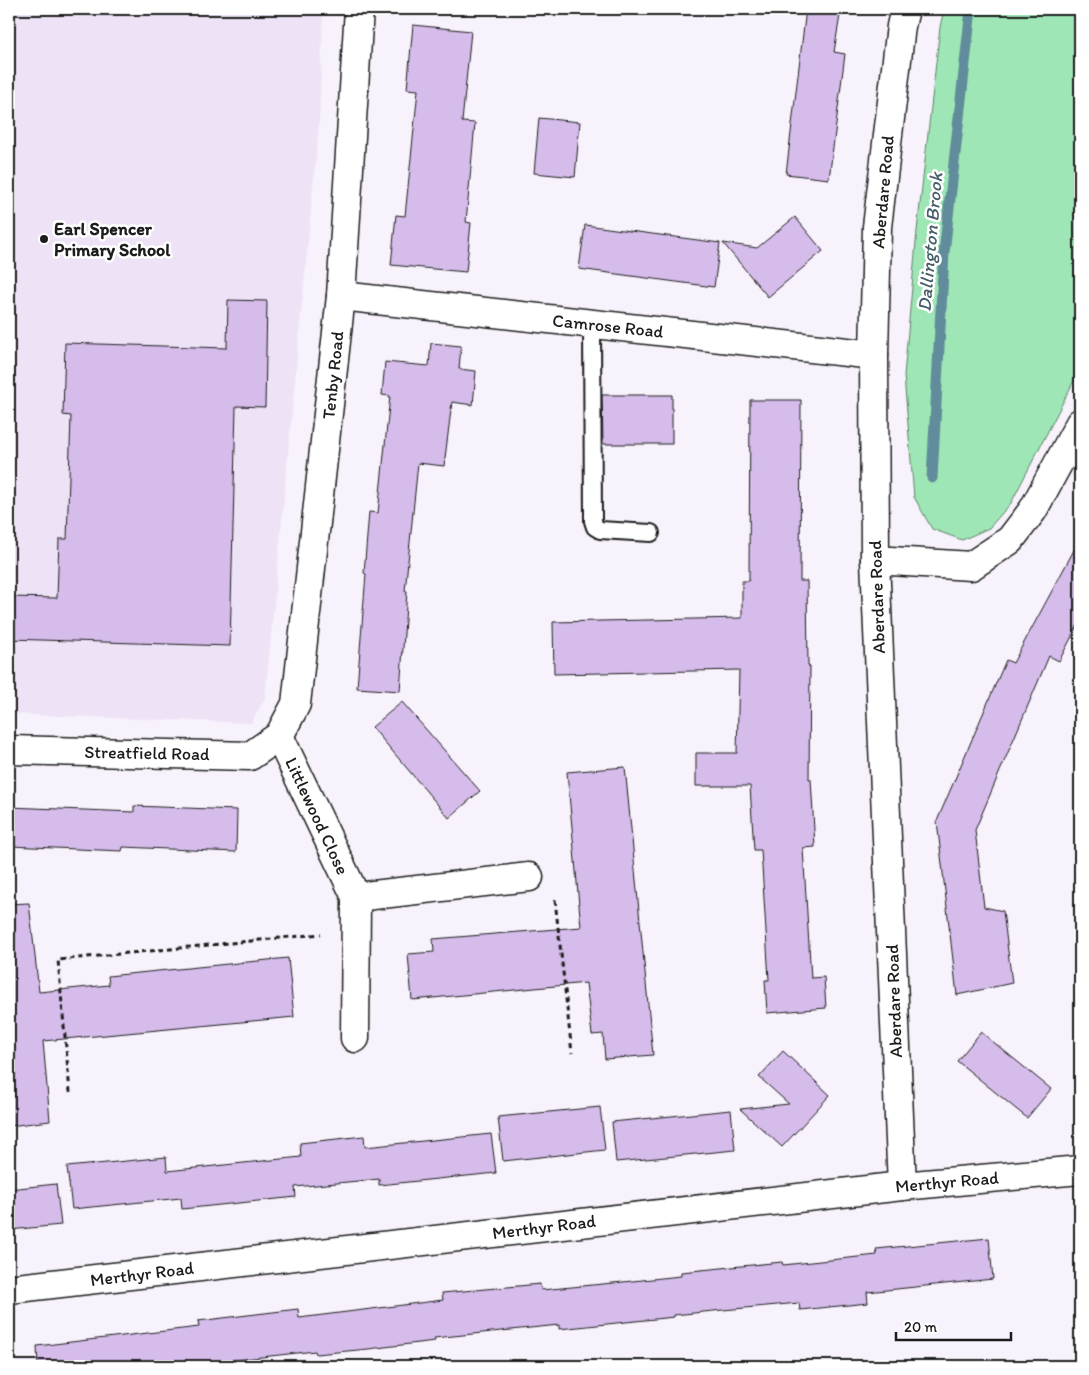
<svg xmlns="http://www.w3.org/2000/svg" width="1089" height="1375" font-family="Itim,sans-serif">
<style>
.built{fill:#ede2f6}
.green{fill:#9ee6b5;stroke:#5d8168}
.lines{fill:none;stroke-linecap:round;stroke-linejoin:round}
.stream{stroke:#618c9b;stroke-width:11}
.building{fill:#d5bceb;stroke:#1c1c1c}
.lane-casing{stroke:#1c1c1c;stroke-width:20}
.street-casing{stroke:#1c1c1c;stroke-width:31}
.path{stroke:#1c1c1c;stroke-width:3;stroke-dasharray:5 4;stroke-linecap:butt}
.lane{stroke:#fff;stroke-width:16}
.street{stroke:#fff;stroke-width:28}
.poi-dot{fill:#1c1c1c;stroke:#fff;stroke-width:2}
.labels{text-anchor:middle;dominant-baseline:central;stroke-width:5;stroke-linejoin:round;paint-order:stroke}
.street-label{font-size:18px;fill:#1c1c1c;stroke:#fff}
.poi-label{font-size:18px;font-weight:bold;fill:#1c1c1c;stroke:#fff;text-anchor:start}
.water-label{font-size:19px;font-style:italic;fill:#445d66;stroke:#fff}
</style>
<rect width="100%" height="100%" fill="#f7f2fb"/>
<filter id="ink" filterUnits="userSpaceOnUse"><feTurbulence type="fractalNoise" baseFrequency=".02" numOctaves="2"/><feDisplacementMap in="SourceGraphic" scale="10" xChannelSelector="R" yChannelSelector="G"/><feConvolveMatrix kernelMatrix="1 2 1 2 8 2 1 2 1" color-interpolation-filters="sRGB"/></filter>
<g filter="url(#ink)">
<path class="built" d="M9 9H323L319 123 265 698 251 723 9 714Z"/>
<path class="green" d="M944 9H1080V369L1011 503 989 528 962 540 932 529 914 497 904 376 917 231 940 27Z"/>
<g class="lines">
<path class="stream" d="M932 478 944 253 971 9"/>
</g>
<g class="building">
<path d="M806 9H841L834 52 845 54 829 179 786 174Z"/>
<path d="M413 25 471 31 462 122 475 123 466 222 471 223 466 272 391 265 396 215 405 216 418 90 407 89Z"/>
<path d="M539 118 580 122 575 177 534 173Z"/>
<path d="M795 217 823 251 768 297 723 243 757 248Z"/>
<path d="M585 225 720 243 714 287 579 269Z"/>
<path d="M228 300 267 301 265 407 236 406 230 646 9 639V597L57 598 59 539H67L71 416 63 415 65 343 227 348Z"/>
<path d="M431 343 461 346 459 369 476 371 473 405 452 402 444 466 418 463 405 591H407L400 691 357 688 366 574 364 573 369 512 378 513 390 396 382 395 385 362 429 366Z"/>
<path d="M602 395H672V444H603Z"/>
<path d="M750 400H801L800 581H807L808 666H810L809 779H811L815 847 803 848 811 978 824 977 826 1008 767 1013 765 980H769L761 850H754L750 786H696V753H737L739 670 554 674 553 622 742 618V581H749Z"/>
<path d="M1080 539V621L1059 661 1049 656 975 830 984 907 1003 911 1012 983 957 995 937 821 1006 660 1013 663Z"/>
<path d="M402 702 480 791 449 818 372 727Z"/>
<path d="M625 767 653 1055 605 1059 603 1034 592 1035 586 983 412 1000 408 954 434 952 433 939 581 927 567 772Z"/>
<path d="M134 806 237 810 236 852 123 847 122 851 9 846V807L134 812Z"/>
<path d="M29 903 39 992 109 985 108 976 288 958 294 1017 43 1041 50 1121 9 1126V904Z"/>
<path d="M981 1032 1051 1089 1027 1118 957 1061Z"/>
<path d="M783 1051 830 1095 782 1147 740 1109 789 1104 759 1077Z"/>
<path d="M600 1107 605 1150 503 1161 498 1117Z"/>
<path d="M731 1110 735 1150 616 1162 612 1122Z"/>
<path d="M491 1134 496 1173 379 1185V1179L295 1187 296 1197 182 1209 181 1198 72 1209 67 1167 166 1157 167 1171 301 1157 300 1143 364 1136 365 1147Z"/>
<path d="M56 1184 61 1225 9 1230V1189Z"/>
<path d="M989 1238 993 1279 867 1292 868 1303 800 1310 799 1303 723 1310 674 1315V1317L559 1329V1325L434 1338 435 1341 368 1349 316 1354 315 1351 181 1366H38L37 1346 199 1327 198 1321 298 1309 299 1318 443 1300 442 1293 540 1284 541 1290 613 1283 681 1276V1272L782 1262 783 1265 877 1255 876 1249Z"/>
</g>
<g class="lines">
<defs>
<path id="lane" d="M592 324 593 521 595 527 600 530 651 533"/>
<g id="street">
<path d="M341 296 874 355"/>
<path d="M875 560 971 566 1010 540 1033 510 1080 423"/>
<path d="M279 736 356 897 355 1038"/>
<path d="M9 750 250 756 279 736 296 704 341 296 359 9"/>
<path d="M356 897 529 877"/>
<path d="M902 1186 875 560 874 355 877 227 901 26 905 9"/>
<path d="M9 1289 902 1186 1080 1170"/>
</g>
</defs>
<use href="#lane" class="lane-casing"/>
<use href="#street" class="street-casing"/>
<g class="path">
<path d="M555 900 572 1053"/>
<path d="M70 1092 58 960 321 934"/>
</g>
<use href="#lane" class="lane"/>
<use href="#street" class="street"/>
</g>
</g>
<circle class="poi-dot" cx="44" cy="239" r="5"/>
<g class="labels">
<g class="street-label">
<text transform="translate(883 192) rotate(-85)">Aberdare Road</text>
<text transform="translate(608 326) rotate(6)">Camrose Road</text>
<text transform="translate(333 375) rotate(-84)">Tenby Road</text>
<text transform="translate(877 597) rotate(-92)">Aberdare Road</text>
<text transform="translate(147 753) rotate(1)">Streatfield Road</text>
<text transform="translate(317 816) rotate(65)">Littlewood Close</text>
<text transform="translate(894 1001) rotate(-92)">Aberdare Road</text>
<text transform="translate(947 1182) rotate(-5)">Merthyr Road</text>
<text transform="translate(544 1227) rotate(-7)">Merthyr Road</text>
<text transform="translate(142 1274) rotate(-7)">Merthyr Road</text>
</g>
<g class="poi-label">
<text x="54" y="229">Earl Spencer<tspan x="54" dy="21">Primary School</tspan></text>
</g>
<g class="water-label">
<text transform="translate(930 242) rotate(-85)">Dallington Brook</text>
</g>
</g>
<rect width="1089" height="1375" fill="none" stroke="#fff" stroke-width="30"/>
<rect x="15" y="15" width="1059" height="1345" fill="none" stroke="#1c1c1c" stroke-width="2" filter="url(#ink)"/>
<path d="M896 1332v8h115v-8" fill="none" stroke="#1c1c1c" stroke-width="2.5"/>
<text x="904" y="1332" font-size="15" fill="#1c1c1c" stroke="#ffffff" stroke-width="4" paint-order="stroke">20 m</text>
</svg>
